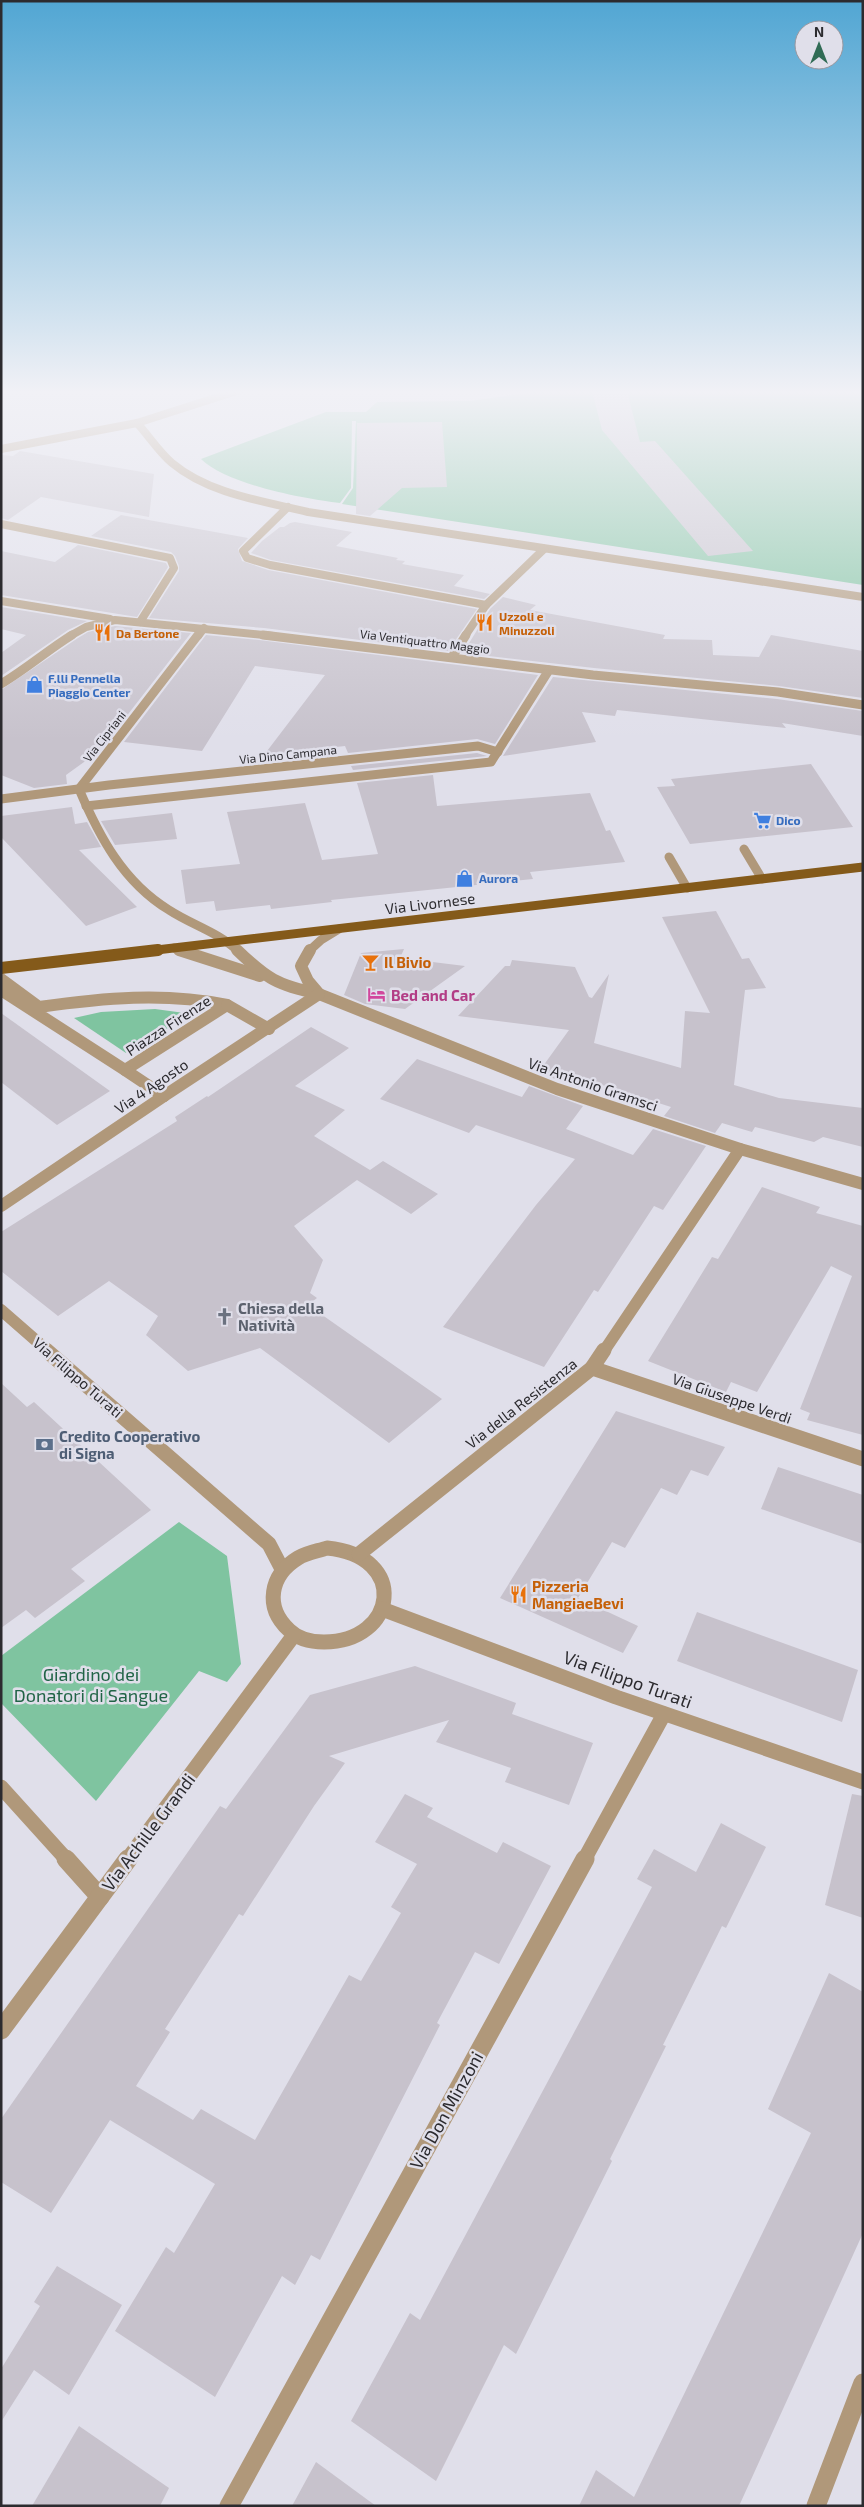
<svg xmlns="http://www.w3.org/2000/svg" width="864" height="2507" font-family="'Exo 2',sans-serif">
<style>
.green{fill:#7fc4a0}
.building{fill:#c7c2cc}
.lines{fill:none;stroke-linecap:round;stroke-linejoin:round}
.service-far2{stroke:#b0987a;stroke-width:8}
.service-far1{stroke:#b0987a;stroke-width:9}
.service{stroke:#b0987a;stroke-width:12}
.pedestrian{stroke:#b0987a;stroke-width:12}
.minor-far4{stroke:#b0987a;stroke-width:8}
.minor-far3{stroke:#b0987a;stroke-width:9}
.minor-far2{stroke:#b0987a;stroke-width:12}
.minor-far1{stroke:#b0987a;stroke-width:15}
.minor{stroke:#b0987a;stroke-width:19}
.primary-far1{stroke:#845a1a;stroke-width:9}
.primary{stroke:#845a1a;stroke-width:12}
.labels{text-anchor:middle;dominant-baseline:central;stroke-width:5;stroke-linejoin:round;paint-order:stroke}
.far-food-label{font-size:12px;font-weight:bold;fill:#c56008;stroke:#e0dfea;text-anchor:start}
.far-street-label{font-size:12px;fill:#2c2b2f;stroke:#e0dfea}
.far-shop-label{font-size:12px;font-weight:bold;fill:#366cbe;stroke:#e0dfea;text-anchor:start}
.street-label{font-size:15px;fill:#2c2b2f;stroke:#e0dfea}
.food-label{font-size:15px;font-weight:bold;fill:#c56008;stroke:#e0dfea;text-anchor:start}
.hotel-label{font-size:15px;font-weight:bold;fill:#b23c85;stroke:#e0dfea;text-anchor:start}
.worship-label{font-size:15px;font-weight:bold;fill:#5b616d;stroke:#e0dfea;text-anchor:start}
.service-label{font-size:15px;font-weight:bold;fill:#4e5e75;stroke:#e0dfea;text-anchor:start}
.near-park-label{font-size:18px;fill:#206446;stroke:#e0dfea}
.near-street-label{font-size:18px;fill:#2c2b2f;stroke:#e0dfea}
</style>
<rect width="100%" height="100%" fill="#e0dfea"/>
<g class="green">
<path d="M555 389H849L863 392V585L342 504 353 488 356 421H352L351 488 340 503C304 499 226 484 201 459L326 412H366L377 402 470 401Z"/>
<path d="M155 1009 192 1014 126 1053 74 1018 101 1012Z"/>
<path d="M179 1522 227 1556 241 1664 227 1682 199 1671 96 1801 1 1703V1656Z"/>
</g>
<g class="building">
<path d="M592 391H627L640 442 655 441 753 551 708 556 602 430Z"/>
<path d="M442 422 447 487 402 488 370 516 356 514 357 423Z"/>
<path d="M20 451 154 474 149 517 41 497 8 520 1 518V455L13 456Z"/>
<path d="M121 515 248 538 238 549 242 561 268 570 477 609 448 651 264 628 149 618 179 571V566L175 556 171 552 91 536Z"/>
<path d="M295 522 352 532 336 546 398 558 396 560 405 561 402 564 464 575 454 586 490 594 484 599 271 560 251 553 262 541 280 527H284L290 523Z"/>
<path d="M78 545 166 563 168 567 137 617 1 595V551L55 562Z"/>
<path d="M503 597 536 605 530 610 665 635 663 639 712 640 713 655 759 657 771 635 863 651V698L779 686 594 668 463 653 490 609Z"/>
<path d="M1 607 87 621 68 630 1 676V653L26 635 1 629Z"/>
<path d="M115 626 191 633 108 740 101 739 84 762 66 775 67 784 34 788 1 775V690L78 638 88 632Z"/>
<path d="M206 635 259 640 538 675 495 744 477 739 348 753 345 746 264 755 325 675 255 666 202 751 124 742Z"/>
<path d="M553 677 777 699 863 711V736L782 723 786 728 617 710 615 716 582 712 596 742 503 756Z"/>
<path d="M477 753 487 756 353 770 351 766Z"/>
<path d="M811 764 853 827 690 844 657 787 675 786 671 779Z"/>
<path d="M433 775 437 806 590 793 606 831 610 830 625 862 530 872 533 879 331 900 332 902 271 909 270 905 216 911 214 901 186 904 181 870 240 864 227 812 305 803 322 860 378 854 357 783Z"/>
<path d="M72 807 75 824 87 822 101 847 79 850 137 907 86 926 1 837V816Z"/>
<path d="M172 813 177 839 115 845 101 821Z"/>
<path d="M716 911 742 959 749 958 766 988 745 990 734 1085 779 1098 863 1108V1147L823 1137 814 1142 755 1127 752 1132 722 1123 715 1133 664 1116 671 1107 599 1084 593 1092 538 1073 569 1030 458 1016 505 966H510L512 960 575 967 589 997 592 998 609 974 594 1043 681 1068 685 1011 710 1013 662 917Z"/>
<path d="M404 949 400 958 465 966 405 1009 365 1004 344 995 361 953Z"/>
<path d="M1 1013 110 1091 57 1125 1 1082Z"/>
<path d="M311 1027 349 1048 295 1086 345 1110 314 1136 370 1170 383 1161 438 1194 411 1214 357 1180 294 1226 323 1260 310 1293 317 1298 308 1305 442 1399 389 1443 260 1348 188 1371 146 1335 158 1316 109 1281 58 1316 1 1271V1232L177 1121 175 1117 207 1096 208 1097Z"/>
<path d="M417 1059 522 1097 529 1086 583 1106 566 1129 633 1155 653 1129 706 1146 663 1210 654 1206 598 1292 594 1290 544 1367 443 1327 536 1205 575 1159 476 1125 469 1133 380 1099Z"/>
<path d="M762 1187 820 1207 816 1213 863 1226V1435L807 1420 810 1413 800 1409 852 1276 831 1266 757 1392 731 1382 726 1392 648 1361 712 1257 718 1259Z"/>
<path d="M1 1383 27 1407 34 1402 151 1510 71 1569 85 1581 35 1618 26 1610 1 1628Z"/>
<path d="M616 1411 725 1447 708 1476 691 1470 677 1495 661 1488 625 1548 612 1542 578 1598 638 1626 623 1653 500 1598Z"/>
<path d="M778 1467 863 1495V1544L761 1509Z"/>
<path d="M697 1612 858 1670 842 1722 677 1661Z"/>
<path d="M415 1666 516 1703 512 1714 593 1743 569 1805 505 1782 511 1768 436 1742 449 1720 329 1756 345 1763 314 1806 243 1916 239 1914 165 2029 170 2032 136 2086 193 2120 201 2109 255 2140 349 1975 361 1981 401 1913 391 1907 417 1864 375 1842 405 1794 433 1808 427 1817 497 1853 503 1842 551 1866 499 1964 475 1952 437 2023 440 2025 320 2260 311 2255 295 2285 282 2276 215 2397 115 2331 166 2247 174 2253 215 2184 110 2120 51 2213 1 2182V2119L220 1806 226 1809 310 1695Z"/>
<path d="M852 1794 863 1796V1918L825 1905Z"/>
<path d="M721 1823 766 1847 726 1928 722 1926 663 2045 666 2046 610 2159 612 2161 516 2354 504 2345 436 2481 351 2421 410 2313 420 2320 652 1887 637 1879 654 1849 696 1872Z"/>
<path d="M829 1973 863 1992V2233L739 2506H579L596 2470 634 2497 811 2133 768 2109Z"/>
<path d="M57 2266 122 2305 69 2395 34 2370 1 2422V2369L40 2306 34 2302Z"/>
<path d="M79 2426 169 2488 160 2506H32Z"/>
<path d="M316 2462 376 2506H292Z"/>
</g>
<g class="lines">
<path class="service-far2" d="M288 507 243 551 247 558 270 565 486 605"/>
<g class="service-far1">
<path d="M744 849 762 879"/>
<path d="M669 857 687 888"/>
</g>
<g class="service">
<path d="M1 979 39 1007C103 998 164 992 227 1005L125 1070 1 990"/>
<path d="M227 1005 269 1029"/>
<path d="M125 1070 164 1096"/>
</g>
<path class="pedestrian" d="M1 1206 164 1096"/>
<g class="minor-far4">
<path d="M137 423C149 436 159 452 172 463 209 494 263 501 308 512L863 597"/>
<path d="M1 449 137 423 243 389"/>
<path d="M1 524 170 558 174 568 140 622"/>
<path d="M1 601 110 619"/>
<path d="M70 636 86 627 115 620 273 636"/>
<path d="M198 636 204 628"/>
<path d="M465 636 486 605 544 549"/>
</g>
<g class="minor-far3">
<path d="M263 635 593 675 778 692 863 705"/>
<path d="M452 657 466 635"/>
<path d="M1 684C26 669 48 650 72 635"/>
<path d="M79 789C99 836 123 882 169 910 192 925 218 932 238 951"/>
<path d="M79 789 198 635"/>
<path d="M1 799 109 785 478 746 498 752"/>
<path d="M86 806 491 762 549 670"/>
<path d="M174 948 183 951"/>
<path d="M309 951 321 940 339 929"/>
</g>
<g class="minor-far2">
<path d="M179 950 260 976"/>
<path d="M237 950C267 979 277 985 319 994L557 1089 740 1149 863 1184"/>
<path d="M310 950 301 966 308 981 319 994"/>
<path d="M164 1096 319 994"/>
<path d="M1 1310 48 1351"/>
<path d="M604 1351 740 1149"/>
</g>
<g class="minor-far1">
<path d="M46 1350 269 1544 282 1569"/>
<path d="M592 1368 863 1459"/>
<path d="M327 1548C410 1556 397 1642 324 1642 311 1642 298 1639 289 1630 264 1607 270 1575 298 1558 306 1553 318 1551 327 1548Z"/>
<path d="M359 1554 592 1368 604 1350"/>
<path d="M382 1609 616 1697 863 1782"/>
<path d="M1 1787 67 1860"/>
<path d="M127 1860 294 1635"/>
<path d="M584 1860 664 1714"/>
</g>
<g class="minor">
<path d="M66 1859 100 1897"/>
<path d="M1 2030 128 1859"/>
<path d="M229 2506 585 1859"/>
<path d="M816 2506 863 2383"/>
</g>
<path class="primary-far1" d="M148 951 863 867"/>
<path class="primary" d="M1 968 158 950"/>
</g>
<linearGradient id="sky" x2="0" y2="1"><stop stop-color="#51a6d3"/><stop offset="0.53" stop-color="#f1f1f6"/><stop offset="1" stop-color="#f1f1f6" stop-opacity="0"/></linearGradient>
<rect width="864" height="740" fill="url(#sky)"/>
<defs>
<symbol id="restaurant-bare" viewBox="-9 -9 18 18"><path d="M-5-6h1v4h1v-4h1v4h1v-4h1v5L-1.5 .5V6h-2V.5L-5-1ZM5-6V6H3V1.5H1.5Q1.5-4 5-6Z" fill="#e8710a" stroke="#e0dfea" stroke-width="2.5" paint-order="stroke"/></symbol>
<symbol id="shop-bare" viewBox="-9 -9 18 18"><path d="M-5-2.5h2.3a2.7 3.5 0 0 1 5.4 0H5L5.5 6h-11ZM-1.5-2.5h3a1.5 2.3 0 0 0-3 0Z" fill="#3f7fe0" stroke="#e0dfea" stroke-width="2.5" paint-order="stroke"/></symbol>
<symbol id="supermarket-bare" viewBox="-9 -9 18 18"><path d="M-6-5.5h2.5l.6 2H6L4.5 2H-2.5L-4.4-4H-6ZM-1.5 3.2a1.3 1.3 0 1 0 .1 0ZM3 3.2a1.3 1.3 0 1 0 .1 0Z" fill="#3f7fe0" stroke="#e0dfea" stroke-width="2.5" paint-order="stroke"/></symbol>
<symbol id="bar-bare" viewBox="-9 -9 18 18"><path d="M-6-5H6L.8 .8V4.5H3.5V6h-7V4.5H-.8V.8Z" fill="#e8710a" stroke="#e0dfea" stroke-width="2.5" paint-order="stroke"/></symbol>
<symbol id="hotel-bare" viewBox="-9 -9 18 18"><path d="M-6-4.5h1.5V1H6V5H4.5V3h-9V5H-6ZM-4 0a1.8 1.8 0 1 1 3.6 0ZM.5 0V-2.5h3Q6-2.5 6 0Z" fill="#d1479c" stroke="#e0dfea" stroke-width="2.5" paint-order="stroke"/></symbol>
<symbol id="church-bare" viewBox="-9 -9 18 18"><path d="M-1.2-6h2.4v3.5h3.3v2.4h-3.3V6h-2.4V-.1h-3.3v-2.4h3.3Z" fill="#6b7280" stroke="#e0dfea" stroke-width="2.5" paint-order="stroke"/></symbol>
<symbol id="bank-bare" viewBox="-9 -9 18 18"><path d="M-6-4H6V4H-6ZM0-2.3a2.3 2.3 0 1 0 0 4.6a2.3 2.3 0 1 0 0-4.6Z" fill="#5c6f8a" stroke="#e0dfea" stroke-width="2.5" paint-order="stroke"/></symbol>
</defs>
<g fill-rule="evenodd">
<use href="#restaurant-bare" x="472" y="610" width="25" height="25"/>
<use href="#restaurant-bare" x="90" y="620" width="25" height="25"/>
<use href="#shop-bare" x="22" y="672" width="25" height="25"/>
<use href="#supermarket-bare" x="750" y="808" width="25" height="25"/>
<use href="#shop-bare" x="452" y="866" width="25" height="25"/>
<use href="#bar-bare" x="358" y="950" width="25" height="25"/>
<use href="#hotel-bare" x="364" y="982" width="25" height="25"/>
<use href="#church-bare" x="212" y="1304" width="25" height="25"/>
<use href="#bank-bare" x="32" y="1432" width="25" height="25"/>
<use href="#restaurant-bare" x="506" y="1582" width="25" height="25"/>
</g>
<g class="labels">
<g class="far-food-label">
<text x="499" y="616">Uzzoli e<tspan x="499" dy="14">Minuzzoli</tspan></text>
<text x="116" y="633">Da Bertone</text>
</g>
<g class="far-street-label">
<text transform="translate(425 641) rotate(7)">Via Ventiquattro Maggio</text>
<text transform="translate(104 736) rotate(-52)">Via Cipriani</text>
<text transform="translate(288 754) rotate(-6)">Via Dino Campana</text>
</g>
<g class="far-shop-label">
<text x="48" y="678">F.lli Pennella<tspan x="48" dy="14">Piaggio Center</tspan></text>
<text x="776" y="820">Dico</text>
<text x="479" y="878">Aurora</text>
</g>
<g class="street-label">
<text transform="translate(430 903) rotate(-7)">Via Livornese</text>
<text transform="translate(168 1025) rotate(-33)">Piazza Firenze</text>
<text transform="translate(593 1084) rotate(19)">Via Antonio Gramsci</text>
<text transform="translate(151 1086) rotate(-34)">Via 4 Agosto</text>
<text transform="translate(78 1377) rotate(41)">Via Filippo Turati</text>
<text transform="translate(732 1398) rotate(19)">Via Giuseppe Verdi</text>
<text transform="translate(521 1403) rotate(-38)">Via della Resistenza</text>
</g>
<g class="food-label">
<text x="384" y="962">Il Bivio</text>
<text x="532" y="1586">Pizzeria<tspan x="532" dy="17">MangiaeBevi</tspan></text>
</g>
<g class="hotel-label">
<text x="391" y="995">Bed and Car</text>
</g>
<g class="worship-label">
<text x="238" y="1308">Chiesa della<tspan x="238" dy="17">Natività</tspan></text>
</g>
<g class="service-label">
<text x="59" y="1436">Credito Cooperativo<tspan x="59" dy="17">di Signa</tspan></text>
</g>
<g class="near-park-label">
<text x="91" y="1674">Giardino dei<tspan x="91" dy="21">Donatori di Sangue</tspan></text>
</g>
<g class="near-street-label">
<text transform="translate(628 1679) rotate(20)">Via Filippo Turati</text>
<text transform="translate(148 1832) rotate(-53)">Via Achille Grandi</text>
<text transform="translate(446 2110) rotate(-61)">Via Don Minzoni</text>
</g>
</g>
<rect width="864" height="2507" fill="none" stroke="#2c2b2f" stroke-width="5"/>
<g transform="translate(819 45)"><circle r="24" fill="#e0dfea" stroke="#98979f"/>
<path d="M0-4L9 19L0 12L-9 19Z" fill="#306b55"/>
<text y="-8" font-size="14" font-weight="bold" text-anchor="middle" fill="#2c2b2f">N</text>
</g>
</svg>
